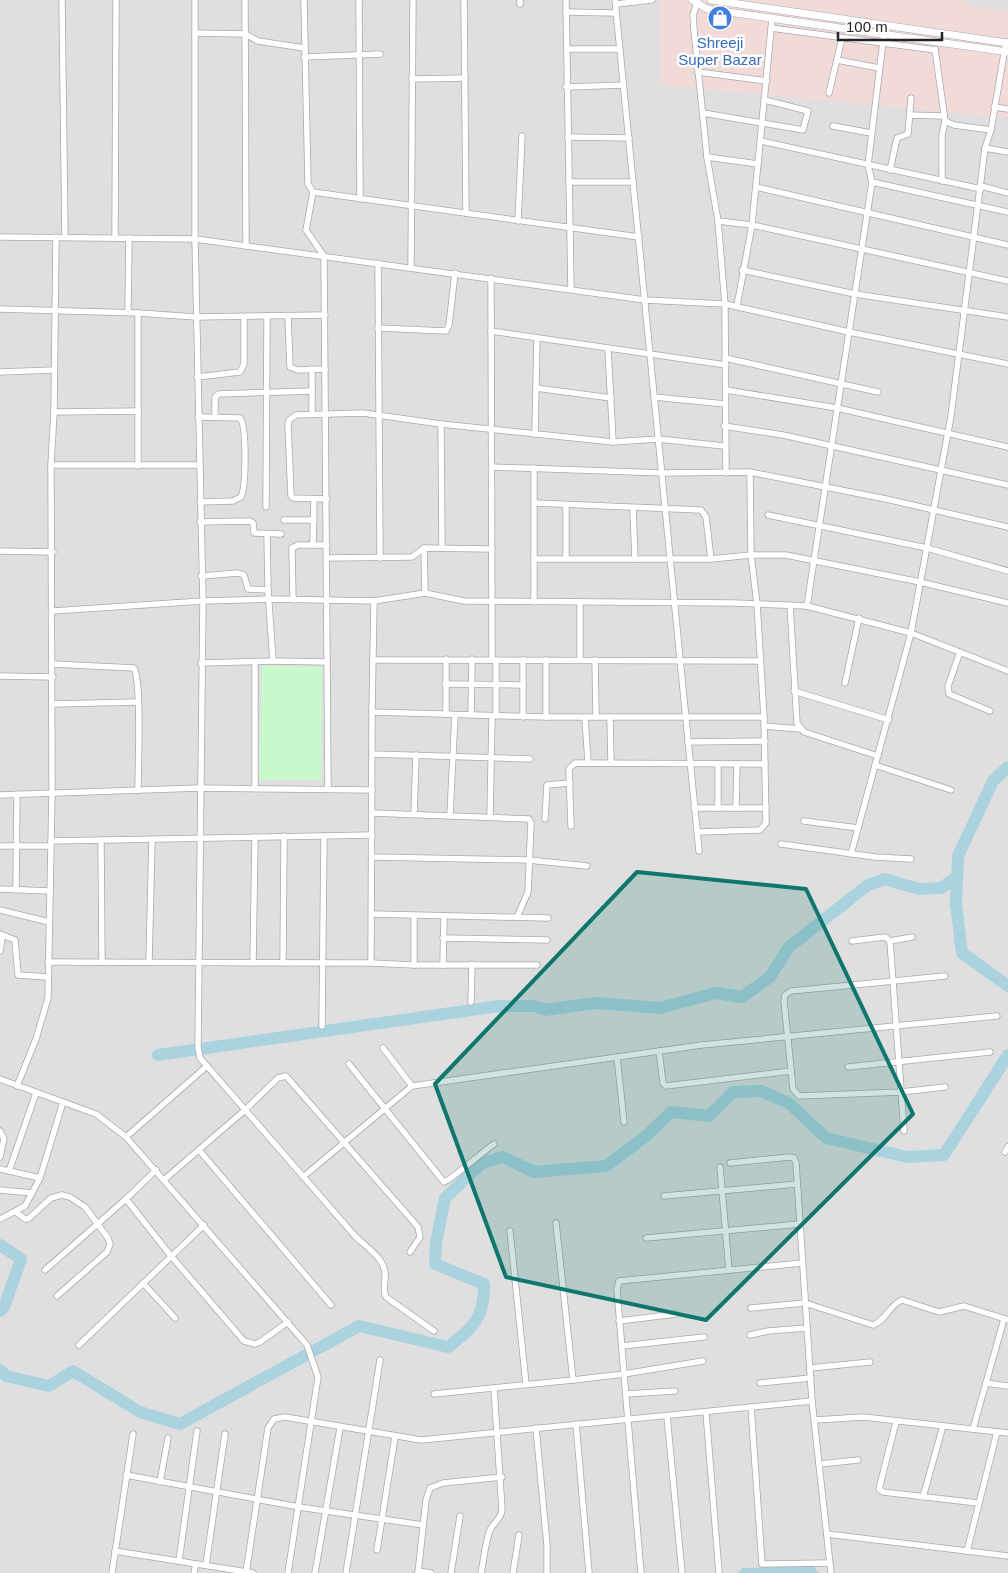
<svg xmlns="http://www.w3.org/2000/svg" width="1008" height="1573" font-family="Helvetica,sans-serif">
<style>
.residential{fill:#e0dfdf}
.commercial{fill:#f2dad9}
.park{fill:#c8facc}
.water{fill:#aad3df}
.lines{fill:none;stroke-linecap:round;stroke-linejoin:round}
.river{stroke:#aad3df;stroke-width:12}
.minor-casing{stroke:#a9a9a9;stroke-width:7}
.tertiary-casing{stroke:#a9a9a9;stroke-width:8}
.minor{stroke:#fff;stroke-width:5.5}
.tertiary{stroke:#fff;stroke-width:7}
.marked{fill:#0f766e;fill-opacity:0.2;stroke:#0f766e;stroke-width:4;stroke-linejoin:round}
.labels{text-anchor:middle;dominant-baseline:central;stroke-width:5;stroke-linejoin:round;paint-order:stroke}
.shop-label{font-size:15px;fill:#366cbe;stroke:#fff}
</style>
<rect width="100%" height="100%" fill="#f2efe9"/>
<rect class="residential" x="0" y="0" width="1008" height="1573"/>
<path class="commercial" d="M659 0H966L965 5 1008 11V118L661 85Z"/>
<path class="park" d="M262 666 322 667 321 780H259Z"/>
<path class="water" d="M813 1566 819 1573H738L742 1568Z"/>
<g class="lines">
<g class="river">
<path d="M1008 767 993 781 958 856 956 904 962 953 1008 986"/>
<path d="M158 1055 500 1006H535L545 1010 596 1003 660 1008 716 993 742 997 770 977 789 947 868 885 885 879 919 889 941 888 957 877"/>
<path d="M0 1245 21 1259 4 1307 0 1311"/>
<path d="M0 1370 6 1376 49 1386 73 1371 140 1412 180 1424 359 1326 448 1347C473 1328 485 1317 484 1284L435 1264 436 1243 445 1198 482 1163 503 1157 534 1172 606 1166 646 1136 671 1112 709 1116 733 1092 761 1091 789 1103 826 1138 907 1157 944 1155 1008 1055"/>
</g>
<defs>
<g id="minor">
<path d="M62 0 65 237"/>
<path d="M195 0V239L203 601 198 1047 200 1058 355 1236C365 1246 384 1258 385 1273 386 1282 382 1289 386 1297L434 1331"/>
<path d="M245 0 246 246"/>
<path d="M304 0 308 184 313 192 639 237"/>
<path d="M359 0 360 199"/>
<path d="M464 0 466 213"/>
<path d="M520 0V4"/>
<path d="M566 0 571 289"/>
<path d="M615 0 699 851"/>
<path d="M698 0 693 15 694 30 707 157 718 221 725 304 726 473"/>
<path d="M616 4 652 0"/>
<path d="M566 12 616 13"/>
<path d="M885 25 868 165 872 182 807 606 911 633 1008 671"/>
<path d="M771 28 935 50"/>
<path d="M195 33 245 34 258 41 304 48"/>
<path d="M567 49H619"/>
<path d="M935 49 945 121 954 125 991 130"/>
<path d="M304 57 380 54"/>
<path d="M837 60 879 68"/>
<path d="M698 72 767 81"/>
<path d="M412 79 465 78"/>
<path d="M566 87 623 85"/>
<path d="M829 93 842 38"/>
<path d="M994 107 1008 109"/>
<path d="M703 113 803 130 808 111 765 100"/>
<path d="M910 115 942 116"/>
<path d="M833 126 871 133"/>
<path d="M568 137 629 138"/>
<path d="M761 141 981 189"/>
<path d="M985 148 1008 152"/>
<path d="M707 157 758 164"/>
<path d="M890 170 897 138 908 134 911 98"/>
<path d="M942 181V135L945 121"/>
<path d="M569 182H633"/>
<path d="M872 182 1008 212"/>
<path d="M981 186 1008 193"/>
<path d="M756 187 1008 245"/>
<path d="M313 192 306 230 324 256 328 789"/>
<path d="M518 221 522 136"/>
<path d="M718 221 752 225 1008 281"/>
<path d="M0 237 195 239 645 300 725 304 849 332 1008 364"/>
<path d="M115 238 116 0"/>
<path d="M378 263 380 558"/>
<path d="M411 267 413 0"/>
<path d="M742 270 855 294 1008 317"/>
<path d="M491 278 492 659"/>
<path d="M737 306 752 225 772 19"/>
<path d="M0 309 138 313 196 317 325 315"/>
<path d="M128 312 129 238"/>
<path d="M138 313V411"/>
<path d="M288 316 290 367 298 370 325 369"/>
<path d="M378 328 446 331 449 325 455 273"/>
<path d="M491 331 726 365"/>
<path d="M608 349 613 442"/>
<path d="M725 358 878 392"/>
<path d="M0 372 54 370"/>
<path d="M197 377 240 372 244 364V317"/>
<path d="M536 388 611 398"/>
<path d="M726 390 837 408 1008 447"/>
<path d="M654 397 725 404"/>
<path d="M54 412 138 411V466"/>
<path d="M312 414V369"/>
<path d="M198 417 240 418C247 426 246 487 241 497L233 501 200 502"/>
<path d="M215 417V398L218 394 312 391"/>
<path d="M441 424 442 548"/>
<path d="M724 426 783 435 1008 485"/>
<path d="M535 434 537 339"/>
<path d="M51 465H198"/>
<path d="M492 467 663 473 750 472 886 499 1008 527"/>
<path d="M327 499 293 498 291 496 288 424 289 420 296 415 363 413 441 424 613 442 658 439 724 446"/>
<path d="M535 503 701 510 706 517 711 559"/>
<path d="M266 507 267 317"/>
<path d="M633 509 635 559"/>
<path d="M768 515 927 548 1008 571"/>
<path d="M284 520H314"/>
<path d="M200 522 250 521 253 523 254 533 281 534"/>
<path d="M313 545 314 499"/>
<path d="M0 551 53 552"/>
<path d="M328 558 412 557 424 548"/>
<path d="M566 558V506"/>
<path d="M534 559H711L751 555H786L920 582 1008 603"/>
<path d="M201 576 238 573 244 575 248 589 268 590"/>
<path d="M425 593 424 548 492 549"/>
<path d="M293 600 292 548 298 545H327"/>
<path d="M374 601 372 712 546 717H764"/>
<path d="M534 602V468"/>
<path d="M580 602V660"/>
<path d="M790 605 797 723 804 732 878 756"/>
<path d="M53 611 203 601 270 599 374 601 425 593 464 601 735 603 807 606"/>
<path d="M960 652 948 686 949 694 990 711"/>
<path d="M446 659V714"/>
<path d="M373 660 760 661"/>
<path d="M496 660V716"/>
<path d="M595 660 596 717"/>
<path d="M273 661 327 662"/>
<path d="M201 663 273 661 268 590 267 534"/>
<path d="M53 664 134 668C142 683 138 767 138 790"/>
<path d="M0 676 53 677"/>
<path d="M845 683 859 618"/>
<path d="M445 684 523 685"/>
<path d="M794 691 889 720"/>
<path d="M53 704 138 702"/>
<path d="M471 715 472 659"/>
<path d="M523 717V660"/>
<path d="M546 717V660"/>
<path d="M610 717 611 763"/>
<path d="M585 718 588 762"/>
<path d="M764 726 800 729"/>
<path d="M688 742 765 741"/>
<path d="M372 754 530 759"/>
<path d="M718 764V808"/>
<path d="M875 765 951 790"/>
<path d="M255 788V662"/>
<path d="M0 795 199 788 372 790"/>
<path d="M694 808H766"/>
<path d="M736 808 737 764"/>
<path d="M372 813 529 819 531 823 528 892 517 917"/>
<path d="M414 814 416 755"/>
<path d="M450 815 455 715"/>
<path d="M490 817 492 716"/>
<path d="M545 819 547 785 570 783"/>
<path d="M804 821 858 828"/>
<path d="M571 826 569 769 575 763 765 764"/>
<path d="M698 832 760 830 766 823 764 717 757 604 751 555 750 472"/>
<path d="M101 840 102 962"/>
<path d="M51 841 372 835"/>
<path d="M781 844 875 857 911 859"/>
<path d="M0 846H51"/>
<path d="M851 854 911 633 951 416 985 148 991 130 1006 42"/>
<path d="M372 857 528 860 587 866"/>
<path d="M0 889 50 891"/>
<path d="M16 890 17 794"/>
<path d="M0 910 49 922"/>
<path d="M372 914 548 918"/>
<path d="M0 934 15 940 18 975 48 977"/>
<path d="M0 934 2 938 0 951"/>
<path d="M443 938 547 940"/>
<path d="M852 941 885 937 890 941"/>
<path d="M48 962 371 963 372 712"/>
<path d="M149 962 152 839"/>
<path d="M253 963 255 837"/>
<path d="M283 963 284 836"/>
<path d="M371 963 414 965H537"/>
<path d="M414 965V916"/>
<path d="M443 965 444 916"/>
<path d="M471 1002 472 964"/>
<path d="M322 1026 324 836"/>
<path d="M383 1048 412 1086"/>
<path d="M659 1051 663 1083 666 1086 791 1071"/>
<path d="M617 1057 624 1122"/>
<path d="M349 1064 444 1182C450 1181 485 1150 494 1144"/>
<path d="M848 1067 990 1052"/>
<path d="M0 1079 96 1114 126 1137 307 1345 318 1377 288 1573"/>
<path d="M17 1086 36 1039 48 998 52 793 51 465 54 412 56 237"/>
<path d="M945 1087 901 1092 799 1096 793 1089 784 1001 785 995 791 991 945 976"/>
<path d="M0 1131 4 1139 0 1157"/>
<path d="M904 1131 890 941 912 937"/>
<path d="M126 1137 207 1066"/>
<path d="M199 1150 331 1305"/>
<path d="M1005 1152 1008 1147"/>
<path d="M730 1163 789 1157 794 1158 796 1163 812 1401"/>
<path d="M720 1167 729 1270"/>
<path d="M0 1169 40 1178"/>
<path d="M9 1171 36 1093"/>
<path d="M303 1177 412 1086 702 1045 997 1016"/>
<path d="M165 1179 245 1110 278 1078 286 1076 418 1227 420 1237 410 1252"/>
<path d="M0 1190 32 1193"/>
<path d="M664 1196 797 1184"/>
<path d="M126 1199 171 1256 244 1341 255 1344 260 1342 288 1322"/>
<path d="M16 1212 25 1219H28L51 1198 62 1195 70 1197 85 1207 108 1238 110 1244 107 1252 57 1296"/>
<path d="M0 1219 25 1206 40 1178 63 1102"/>
<path d="M510 1231 526 1384"/>
<path d="M646 1238 800 1224"/>
<path d="M45 1270 126 1199 156 1170"/>
<path d="M143 1283 175 1318"/>
<path d="M751 1308 805 1303 873 1325C886 1321 889 1305 902 1300L939 1312 964 1306 1008 1320"/>
<path d="M619 1321 676 1314"/>
<path d="M750 1335 768 1331 807 1328"/>
<path d="M79 1345 204 1225"/>
<path d="M622 1346 704 1337"/>
<path d="M703 1361 624 1374 617 1289 619 1281 802 1263"/>
<path d="M810 1368 870 1362"/>
<path d="M573 1380 624 1374 641 1573"/>
<path d="M760 1383 811 1378"/>
<path d="M986 1383 1008 1386"/>
<path d="M434 1394 573 1380 556 1223"/>
<path d="M626 1394 675 1391"/>
<path d="M751 1407 762 1564 829 1563"/>
<path d="M706 1412 719 1573"/>
<path d="M667 1416 682 1573"/>
<path d="M815 1420 863 1417 1008 1433"/>
<path d="M896 1422 879 1489 883 1492 978 1503"/>
<path d="M576 1424 589 1573"/>
<path d="M536 1428 547 1545V1573"/>
<path d="M973 1429 1004 1319"/>
<path d="M819 1464 858 1460"/>
<path d="M126 1475 299 1507 423 1525"/>
<path d="M160 1482 168 1438"/>
<path d="M923 1497 943 1426"/>
<path d="M827 1534 1008 1556"/>
<path d="M377 1550 395 1437"/>
<path d="M115 1551 253 1573"/>
<path d="M967 1551 997 1432"/>
<path d="M179 1561 197 1431"/>
<path d="M206 1565 225 1434"/>
<path d="M418 1571 431 1573"/>
<path d="M112 1573 133 1434"/>
<path d="M194 1573 196 1564"/>
<path d="M246 1573 268 1428 274 1419 285 1417 421 1440 812 1401 831 1573"/>
<path d="M315 1573 340 1428"/>
<path d="M346 1573 380 1360"/>
<path d="M418 1573 426 1500 430 1488 443 1483 502 1477"/>
<path d="M451 1573 460 1516"/>
<path d="M481 1573C484 1559 485 1543 490 1530 494 1522 501 1519 502 1510L494 1388"/>
<path d="M513 1573 519 1535"/>
</g>
<g id="tertiary">
<path d="M692 0 707 9 1008 52"/>
<path d="M711 0 1008 43"/>
</g>
</defs>
<use href="#minor" class="minor-casing"/>
<use href="#tertiary" class="tertiary-casing"/>
<use href="#minor" class="minor"/>
<use href="#tertiary" class="tertiary"/>
</g>
<path class="marked" d="M637 872 806 889 913 1114 706 1320 506 1277 435 1084Z"/>
<defs>
<symbol id="shop-disc" viewBox="-11 -11 22 22"><circle r="9.5" fill="#3f7fe0" stroke="#fff"/><path d="M-5-2.5h2.3a2.7 3.5 0 0 1 5.4 0H5L5.5 6h-11ZM-1.5-2.5h3a1.5 2.3 0 0 0-3 0Z" fill="#fff"/></symbol>
</defs>
<g fill-rule="evenodd">
<use href="#shop-disc" x="706" y="4" width="28" height="28"/>
</g>
<g class="labels">
<g class="shop-label">
<text x="720" y="42">Shreeji<tspan x="720" dy="17">Super Bazar</tspan></text>
</g>
</g>
<path d="M838 32v8h104v-8" fill="none" stroke="#222222" stroke-width="2.5"/>
<text x="846" y="32" font-size="15" fill="#222222" stroke="#ffffff" stroke-width="4" paint-order="stroke">100 m</text>
</svg>
